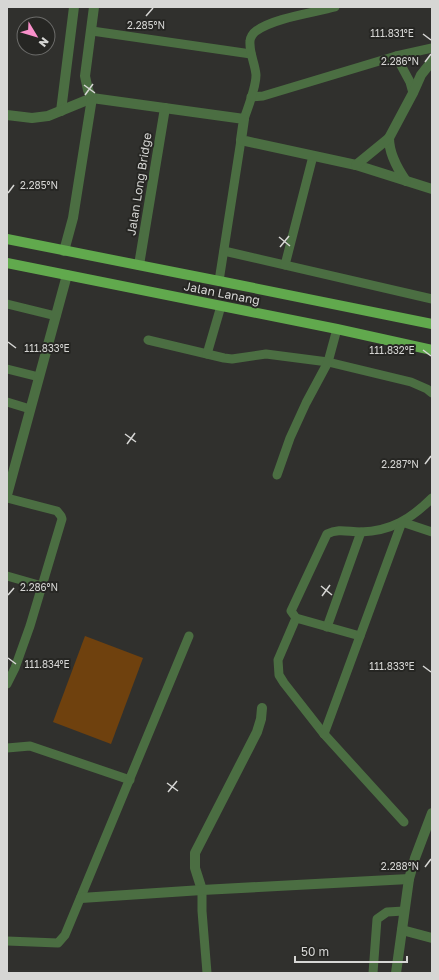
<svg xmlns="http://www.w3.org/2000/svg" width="439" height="980" font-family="'Golos Text',sans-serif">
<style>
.garden{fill:#6f410e}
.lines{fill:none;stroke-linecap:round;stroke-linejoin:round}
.lane{stroke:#4b6e42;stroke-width:9}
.street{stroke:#4b6e42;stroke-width:10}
.primary{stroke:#61a94d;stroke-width:10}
.ticks{fill:none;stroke:#d6d6d4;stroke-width:1.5}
.labels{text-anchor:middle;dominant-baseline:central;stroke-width:4;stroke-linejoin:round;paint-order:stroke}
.street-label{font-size:12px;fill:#d6d6d4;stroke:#262623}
.ticks-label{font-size:10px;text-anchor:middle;fill:#d6d6d4;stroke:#262623;stroke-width:4;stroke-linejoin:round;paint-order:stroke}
</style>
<rect width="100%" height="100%" fill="#30302d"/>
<path class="garden" d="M85 636 143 658 111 744 53 722Z"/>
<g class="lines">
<g class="lane">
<path d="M92 31 251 54"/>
<path d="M396 56 410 82 413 93"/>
<path d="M251 97 263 96 396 56 432 48"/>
<path d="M244 119C248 107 256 88 256 75 255 63 249 53 250 41 250 38 253 33 256 31 274 18 312 13 335 7"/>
<path d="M224 251 432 299"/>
<path d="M285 265 313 156"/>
<path d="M219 281 241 140"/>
<path d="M7 304 56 316"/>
<path d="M148 340 224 358 232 359 266 354 328 362 411 382 427 389 432 393"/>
<path d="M207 354 221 306"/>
<path d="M7 369 39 377"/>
<path d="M7 402 30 409"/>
<path d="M277 475 290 438 306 403 328 362 337 329"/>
<path d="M7 498 57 511 61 516 62 519 30 626 15 668 7 684"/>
<path d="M7 576 42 586"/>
<path d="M296 618 278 660 279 675 284 683 324 734 404 822"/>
<path d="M327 627 361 532"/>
<path d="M360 636 296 618 291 611 327 534C339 528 348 532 361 532 391 531 411 519 432 498"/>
<path d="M324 734 402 522 432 532"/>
<path d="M7 748 30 746 130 780"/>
<path d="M202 890V911L207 973"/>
<path d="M7 941 58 943 65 935 189 636"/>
<path d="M373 973 377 919 387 912 404 911"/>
</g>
<g class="street">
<path d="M61 111 74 7"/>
<path d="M7 115 32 118 48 116 92 98 244 119 241 140 356 165 432 189"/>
<path d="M389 138C389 154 397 168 406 181"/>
<path d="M356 165 389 138 413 93 421 75 432 61"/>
<path d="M64 251 73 218 92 98 88 90 85 76 94 7"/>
<path d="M139 265 165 108"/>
<path d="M7 495 67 275"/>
<path d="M202 890 195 868V853L257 732 261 719 262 708"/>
<path d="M81 898 202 890 409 879"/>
<path d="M402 930 432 938"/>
<path d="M396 973 409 879 415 858 432 813"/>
</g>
<g class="primary">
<path d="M7 239 219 281 432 324"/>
<path d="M7 263 337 329 432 350"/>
</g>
</g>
<path class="ticks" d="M146 16 153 8M423 34 431 40M425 62 431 54M84 85 95 93M85 95 93 84M8 193 14 185M279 237 290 246M280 247 289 236M8 342 16 348M423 350 431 356M125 434 136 442M127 444 135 433M425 464 431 456M321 586 332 595M8 595 14 588M322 596 330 585M8 658 16 664M423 666 431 672M167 783 178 791M168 792 177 781M425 867 431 859"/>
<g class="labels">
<g class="street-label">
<text transform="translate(139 184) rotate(-81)">Jalan Long Bridge</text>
<text transform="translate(222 293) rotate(11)">Jalan Lanang</text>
</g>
</g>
<g class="ticks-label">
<text x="146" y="29">2.285°N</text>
<text x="392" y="37">111.831°E</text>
<text x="400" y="65">2.286°N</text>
<text x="39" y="189">2.285°N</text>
<text x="47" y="352">111.833°E</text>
<text x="392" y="354">111.832°E</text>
<text x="400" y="468">2.287°N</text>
<text x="39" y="591">2.286°N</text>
<text x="47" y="668">111.834°E</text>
<text x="392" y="670">111.833°E</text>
<text x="400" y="870">2.288°N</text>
</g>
<rect width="439" height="980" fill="none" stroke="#d6d6d4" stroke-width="16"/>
<g transform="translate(36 36) rotate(128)"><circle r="19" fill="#262623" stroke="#6c6c6a"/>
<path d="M0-3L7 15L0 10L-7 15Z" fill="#f990ca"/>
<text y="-6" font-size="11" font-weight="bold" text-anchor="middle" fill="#d6d6d4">N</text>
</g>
<path d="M295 956v6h112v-6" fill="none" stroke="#d6d6d4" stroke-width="2"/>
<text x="301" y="956" font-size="12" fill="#d6d6d4" stroke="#262623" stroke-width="3" paint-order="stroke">50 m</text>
</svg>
